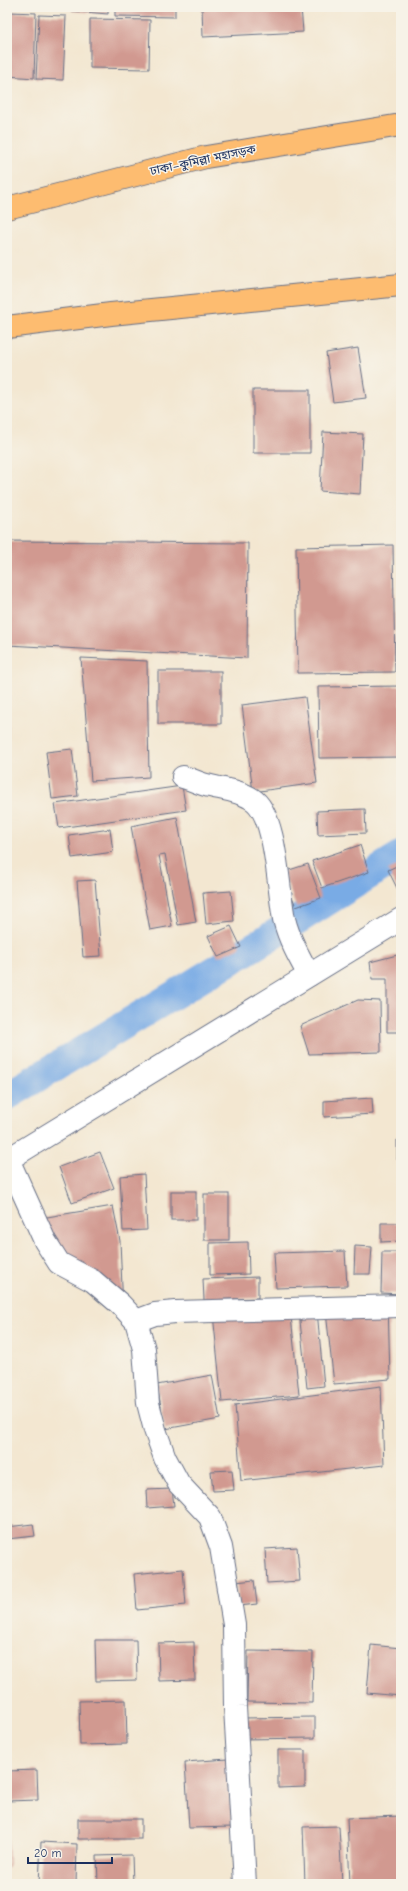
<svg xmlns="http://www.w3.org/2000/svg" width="408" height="1891" font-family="'Comic Neue','Noto Sans Bengali',sans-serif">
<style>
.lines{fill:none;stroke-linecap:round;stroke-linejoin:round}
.canal{stroke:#79abe5;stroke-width:29}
.building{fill:#d19990}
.minor-casing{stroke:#676f86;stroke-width:24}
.highway-casing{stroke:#676f86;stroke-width:24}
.minor{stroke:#fff;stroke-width:22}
.highway{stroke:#fdbc70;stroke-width:22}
.labels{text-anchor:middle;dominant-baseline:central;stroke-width:3;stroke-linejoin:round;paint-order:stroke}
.street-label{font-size:12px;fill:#1b2f5e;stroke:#f7f3e8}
</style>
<rect width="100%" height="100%" fill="#f7f3e8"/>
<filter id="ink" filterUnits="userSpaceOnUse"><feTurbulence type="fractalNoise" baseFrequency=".025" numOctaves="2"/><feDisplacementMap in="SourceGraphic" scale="8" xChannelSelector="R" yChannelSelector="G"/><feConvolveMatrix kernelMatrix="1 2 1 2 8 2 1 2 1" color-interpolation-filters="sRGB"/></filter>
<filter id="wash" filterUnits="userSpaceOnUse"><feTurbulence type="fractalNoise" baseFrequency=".012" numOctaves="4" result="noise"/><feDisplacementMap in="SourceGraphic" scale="16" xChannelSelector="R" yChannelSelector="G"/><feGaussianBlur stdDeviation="0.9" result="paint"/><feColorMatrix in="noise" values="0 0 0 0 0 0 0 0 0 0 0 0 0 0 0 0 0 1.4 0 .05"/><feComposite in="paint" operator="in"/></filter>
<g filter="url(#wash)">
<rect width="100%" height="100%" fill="#f3e7d1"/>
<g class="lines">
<path class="canal" d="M7 1096 304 916 401 855"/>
</g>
<g id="blocks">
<g class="building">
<path d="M72 7H108V14L72 11Z"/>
<path d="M115 7H175V17L115 16Z"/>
<path d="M202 7H301L303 32 203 37Z"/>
<path d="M10 12 36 13 34 78 8 76Z"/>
<path d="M39 15 66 16 63 80 36 79Z"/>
<path d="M90 19 150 20 149 69 90 68Z"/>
<path d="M358 348 366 398 333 402 326 353Z"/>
<rect x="253" y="390" width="57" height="63"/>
<path d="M323 432 363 434 360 494 320 491Z"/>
<path d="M7 541 248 543 247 658 7 645Z"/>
<path d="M393 545 395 672 298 673 296 547Z"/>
<path d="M81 658 147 661 149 777 91 781Z"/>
<rect x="158" y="671" width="63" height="53"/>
<path d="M401 686V757L319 758 318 687Z"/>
<path d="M305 697 317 783 253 792 242 705Z"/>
<path d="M7 713H9L8 742H7Z"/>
<path d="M72 749 78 796 52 799 46 752Z"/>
<path d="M182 786 186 810 59 828 55 804Z"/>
<path d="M365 809 366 833 318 835 317 811Z"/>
<path d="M177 817 196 922 178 925 165 854 159 855 172 926 150 930 131 826Z"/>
<path d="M110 829 113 852 72 858 69 835Z"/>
<path d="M360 845 369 872 322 888 312 861Z"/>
<path d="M308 864 321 898 296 907 283 872Z"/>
<path d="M401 864V896L388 870Z"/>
<path d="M95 880 101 956 83 957 77 881Z"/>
<path d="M231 891 234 921 206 924 203 893Z"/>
<path d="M231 926 241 947 218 957 208 936Z"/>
<path d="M401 954V1032H387V979H372L370 962Z"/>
<path d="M358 1000 380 1001 381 1052 309 1054 300 1026Z"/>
<path d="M372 1098 373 1114 324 1117V1101Z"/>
<path d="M397 1140 401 1141V1160H397Z"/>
<path d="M100 1152 114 1188 72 1203 59 1167Z"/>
<path d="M144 1174 147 1230 123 1231 120 1176Z"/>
<rect x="171" y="1191" width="25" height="29"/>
<rect x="204" y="1194" width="25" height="46"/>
<path d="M113 1206 120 1241 123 1309 59 1268 41 1218Z"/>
<path d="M381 1223H401V1241L381 1242Z"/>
<path d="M248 1242 249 1274 210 1275V1243Z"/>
<path d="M355 1246 372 1247 370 1274H354Z"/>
<path d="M345 1251 347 1286 276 1288 274 1253Z"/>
<path d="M382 1252H401V1294L381 1293Z"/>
<path d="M258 1277V1298L204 1300 203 1279Z"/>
<path d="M316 1300 324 1386 307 1388 298 1302Z"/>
<path d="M388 1301 390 1379 334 1384 325 1303Z"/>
<path d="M290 1306 299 1395 222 1402 213 1314Z"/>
<path d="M212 1375 220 1419 165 1429 157 1385Z"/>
<path d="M381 1386 384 1465 241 1481 235 1405Z"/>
<path d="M232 1470 234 1490 213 1491 211 1471Z"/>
<path d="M172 1489 174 1506 147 1508 146 1490Z"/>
<path d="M33 1524 35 1536 7 1539V1527Z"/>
<path d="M297 1547 300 1581 267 1583 265 1549Z"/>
<path d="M183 1569 186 1605 137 1610 134 1574Z"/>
<path d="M254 1580 257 1604 239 1606 236 1582Z"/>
<path d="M95 1640H136L137 1680 96 1681Z"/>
<path d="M194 1642 195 1680 159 1681 158 1643Z"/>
<path d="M371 1645 401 1648V1696L367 1693Z"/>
<path d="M248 1651 313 1652 312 1703 247 1702Z"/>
<path d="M126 1700 127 1744 80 1745 79 1701Z"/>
<path d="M315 1717V1738L243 1739V1718Z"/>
<path d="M278 1750H305V1787L278 1788Z"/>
<path d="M228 1759 233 1827 189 1828 185 1762Z"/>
<path d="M37 1770 38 1800 7 1801V1771Z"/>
<path d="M401 1816V1883L350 1884 347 1818Z"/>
<rect x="78" y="1819" width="63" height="20"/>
<path d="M339 1826 342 1883 305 1884 303 1827Z"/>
<rect x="7" y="1831" width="2" height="37"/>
<path d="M41 1842 77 1844 76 1884H39Z"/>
<path d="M132 1855 133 1884H98L97 1856Z"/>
</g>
</g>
</g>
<g filter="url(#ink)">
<use href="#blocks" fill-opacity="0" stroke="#676f86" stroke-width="1"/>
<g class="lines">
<defs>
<g id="minor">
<path d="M183 777C191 779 198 783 206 785 221 789 239 790 252 799 277 814 278 891 284 919 289 939 299 957 309 975"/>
<path d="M7 1157 45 1241 59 1263 93 1281 120 1304 136 1321 144 1349 148 1403 155 1430 165 1458 179 1484 210 1517 221 1547 234 1625 235 1707 245 1884"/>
<path d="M7 1160 401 919"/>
<path d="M136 1321 155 1314 175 1312 401 1306"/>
</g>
<g id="highway">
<path d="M7 208 206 157 401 125"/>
<path d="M7 327 111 314 401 285"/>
</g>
</defs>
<use href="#minor" class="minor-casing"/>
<use href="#highway" class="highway-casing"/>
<use href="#minor" class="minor"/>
<use href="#highway" class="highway"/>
</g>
</g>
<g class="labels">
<g class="street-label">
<text transform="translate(203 160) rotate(-12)">ঢাকা–কুমিল্লা মহাসড়ক</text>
</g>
</g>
<rect width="408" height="1891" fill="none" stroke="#f7f3e8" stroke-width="24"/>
<path d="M28 1857v6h84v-6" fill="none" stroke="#1b2f5e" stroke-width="2"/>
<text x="34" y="1857" font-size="12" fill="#1b2f5e" stroke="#f7f3e8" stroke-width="3" paint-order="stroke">20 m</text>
</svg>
